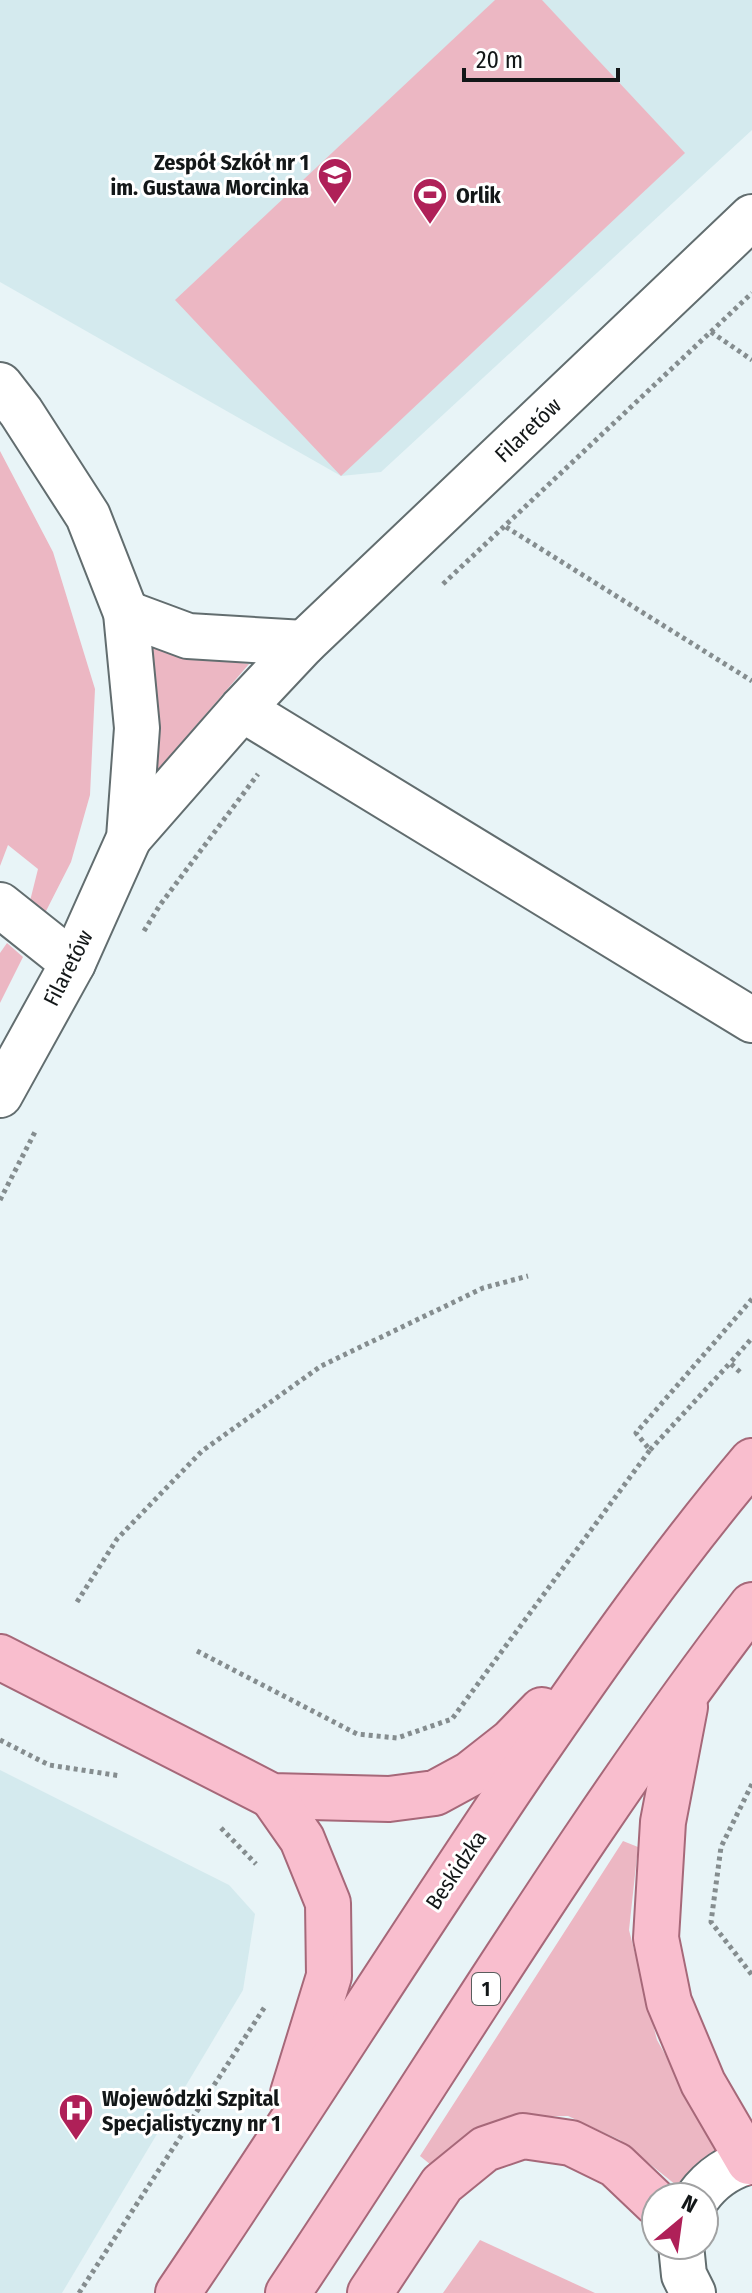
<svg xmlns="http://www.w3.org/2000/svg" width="752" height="2293" font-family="'Fira Sans Condensed',sans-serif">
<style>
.built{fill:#d4eaee}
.green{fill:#ecb7c3}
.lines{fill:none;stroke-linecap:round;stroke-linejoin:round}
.minor-casing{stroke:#626d6f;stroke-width:48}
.major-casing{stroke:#a66879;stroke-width:48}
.path{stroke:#858d8f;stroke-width:5;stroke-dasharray:4 4;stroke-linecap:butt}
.minor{stroke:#fff;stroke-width:44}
.major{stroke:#f9bece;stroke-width:44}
.labels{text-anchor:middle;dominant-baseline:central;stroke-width:6;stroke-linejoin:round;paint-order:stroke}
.shield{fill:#fff;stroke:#5a5d5d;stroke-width:2}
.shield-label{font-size:20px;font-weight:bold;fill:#131718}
.poi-label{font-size:22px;font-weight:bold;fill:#131718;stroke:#fff;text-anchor:start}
.street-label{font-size:22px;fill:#131718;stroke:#fff}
</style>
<rect width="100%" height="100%" fill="#e8f4f7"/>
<g class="built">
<path d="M0 0H752V130L381 472 341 476 0 282Z"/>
<path d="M0 1770 229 1885 255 1914 243 1990 62 2293H0Z"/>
</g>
<g class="green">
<path d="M495 0H542L685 153 341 476 175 300Z"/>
<path d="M0 451 53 552 95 689 90 795 71 862 44 915 28 909 38 869 8 845 0 866Z"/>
<path d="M147 645 186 656 249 664 149 780Z"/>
<path d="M7 943 23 957 0 1003V953Z"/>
<path d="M623 1841 638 1847 629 1930 657 2040 718 2149 676 2185 620 2140 568 2116 507 2117 431 2165 420 2156Z"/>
<path d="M480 2240 595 2293H443Z"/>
</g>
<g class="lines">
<defs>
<g id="minor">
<path d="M0 385 21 412 88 516 126 613 137 728 129 838 73 963 0 1095"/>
<path d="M126 613 188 636 304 643"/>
<path d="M242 709 752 1020"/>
<path d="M129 838 242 709 304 643 752 217"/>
<path d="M0 905 73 963"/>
<path d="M698 2197C711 2179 730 2166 752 2161"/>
<path d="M681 2245 684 2275 693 2293"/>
</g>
<g id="major">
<path d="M0 1657 272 1796 389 1799 435 1793 470 1774 512 1741 542 1710"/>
<path d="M685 1707 663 1822 656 1938 669 2002 703 2083 749 2162"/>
<path d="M272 1796 302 1839 328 1903 329 1976 293 2093"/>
<path d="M178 2293C296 2119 407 1941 525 1767 597 1662 670 1558 752 1461"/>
<path d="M288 2293C442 2063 583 1825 752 1605"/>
<path d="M370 2293 442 2184 485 2149 523 2136 571 2143 616 2165 656 2203"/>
</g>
</defs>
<use href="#minor" class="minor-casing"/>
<use href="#major" class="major-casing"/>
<g class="path">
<path d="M711 332 752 360"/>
<path d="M506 527 752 681"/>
<path d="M443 584 752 293"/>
<path d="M144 931 160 905 258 774"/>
<path d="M0 1200 36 1130"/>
<path d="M740 1372 730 1363 752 1338"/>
<path d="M650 1450 730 1363"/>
<path d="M77 1602 117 1539 202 1451 321 1366 483 1288 528 1276"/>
<path d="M197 1651 357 1734 397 1738 452 1719 650 1450 636 1433 752 1299"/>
<path d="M0 1740 49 1765 121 1776"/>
<path d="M752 1784 721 1847 711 1922 752 1975"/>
<path d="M221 1828 256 1864"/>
<path d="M79 2293 266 2005"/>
</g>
<use href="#minor" class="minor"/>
<use href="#major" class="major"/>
</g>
<defs>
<symbol id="school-pin" viewBox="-11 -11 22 30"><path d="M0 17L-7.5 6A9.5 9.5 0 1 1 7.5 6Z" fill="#af2058" stroke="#fff"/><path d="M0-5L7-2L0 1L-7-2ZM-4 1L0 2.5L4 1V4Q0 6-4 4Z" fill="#fff"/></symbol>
<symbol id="stadium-pin" viewBox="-11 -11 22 30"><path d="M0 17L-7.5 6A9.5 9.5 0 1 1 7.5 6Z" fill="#af2058" stroke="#fff"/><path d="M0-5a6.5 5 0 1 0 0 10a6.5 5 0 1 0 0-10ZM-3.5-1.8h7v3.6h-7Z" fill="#fff"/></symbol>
<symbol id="hospital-pin" viewBox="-11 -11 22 30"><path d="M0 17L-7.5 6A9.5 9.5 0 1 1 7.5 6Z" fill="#af2058" stroke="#fff"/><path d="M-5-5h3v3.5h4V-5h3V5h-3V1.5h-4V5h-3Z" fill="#fff"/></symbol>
</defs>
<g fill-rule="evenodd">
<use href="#school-pin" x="315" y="155" width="40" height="54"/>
<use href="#stadium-pin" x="410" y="175" width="40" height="54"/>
<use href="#hospital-pin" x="56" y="2091" width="40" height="54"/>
</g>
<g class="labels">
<rect class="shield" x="472" y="1973" width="28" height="32" rx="6"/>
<g class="shield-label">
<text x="486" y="1989">1</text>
</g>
<g class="poi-label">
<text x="309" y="162" text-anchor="end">Zespół Szkół nr 1<tspan x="309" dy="25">im. Gustawa Morcinka</tspan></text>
<text x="456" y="195">Orlik</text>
<text x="102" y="2098">Wojewódzki Szpital<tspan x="102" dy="25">Specjalistyczny nr 1</tspan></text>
</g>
<g class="street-label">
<text transform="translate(528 430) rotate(-44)">Filaretów</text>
<text transform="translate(68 968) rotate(-63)">Filaretów</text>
<text transform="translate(456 1870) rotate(-56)">Beskidzka</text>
</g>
</g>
<g transform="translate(680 2221) rotate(29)"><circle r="38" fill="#ffffff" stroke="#a1a2a3" stroke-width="2"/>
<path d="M0-6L14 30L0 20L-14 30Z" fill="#af2058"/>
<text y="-12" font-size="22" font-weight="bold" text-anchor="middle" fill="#131718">N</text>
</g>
<path d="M464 68v12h154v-12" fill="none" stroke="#131718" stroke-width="4"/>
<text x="476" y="68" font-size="24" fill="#131718" stroke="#ffffff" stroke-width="6" paint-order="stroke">20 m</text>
</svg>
